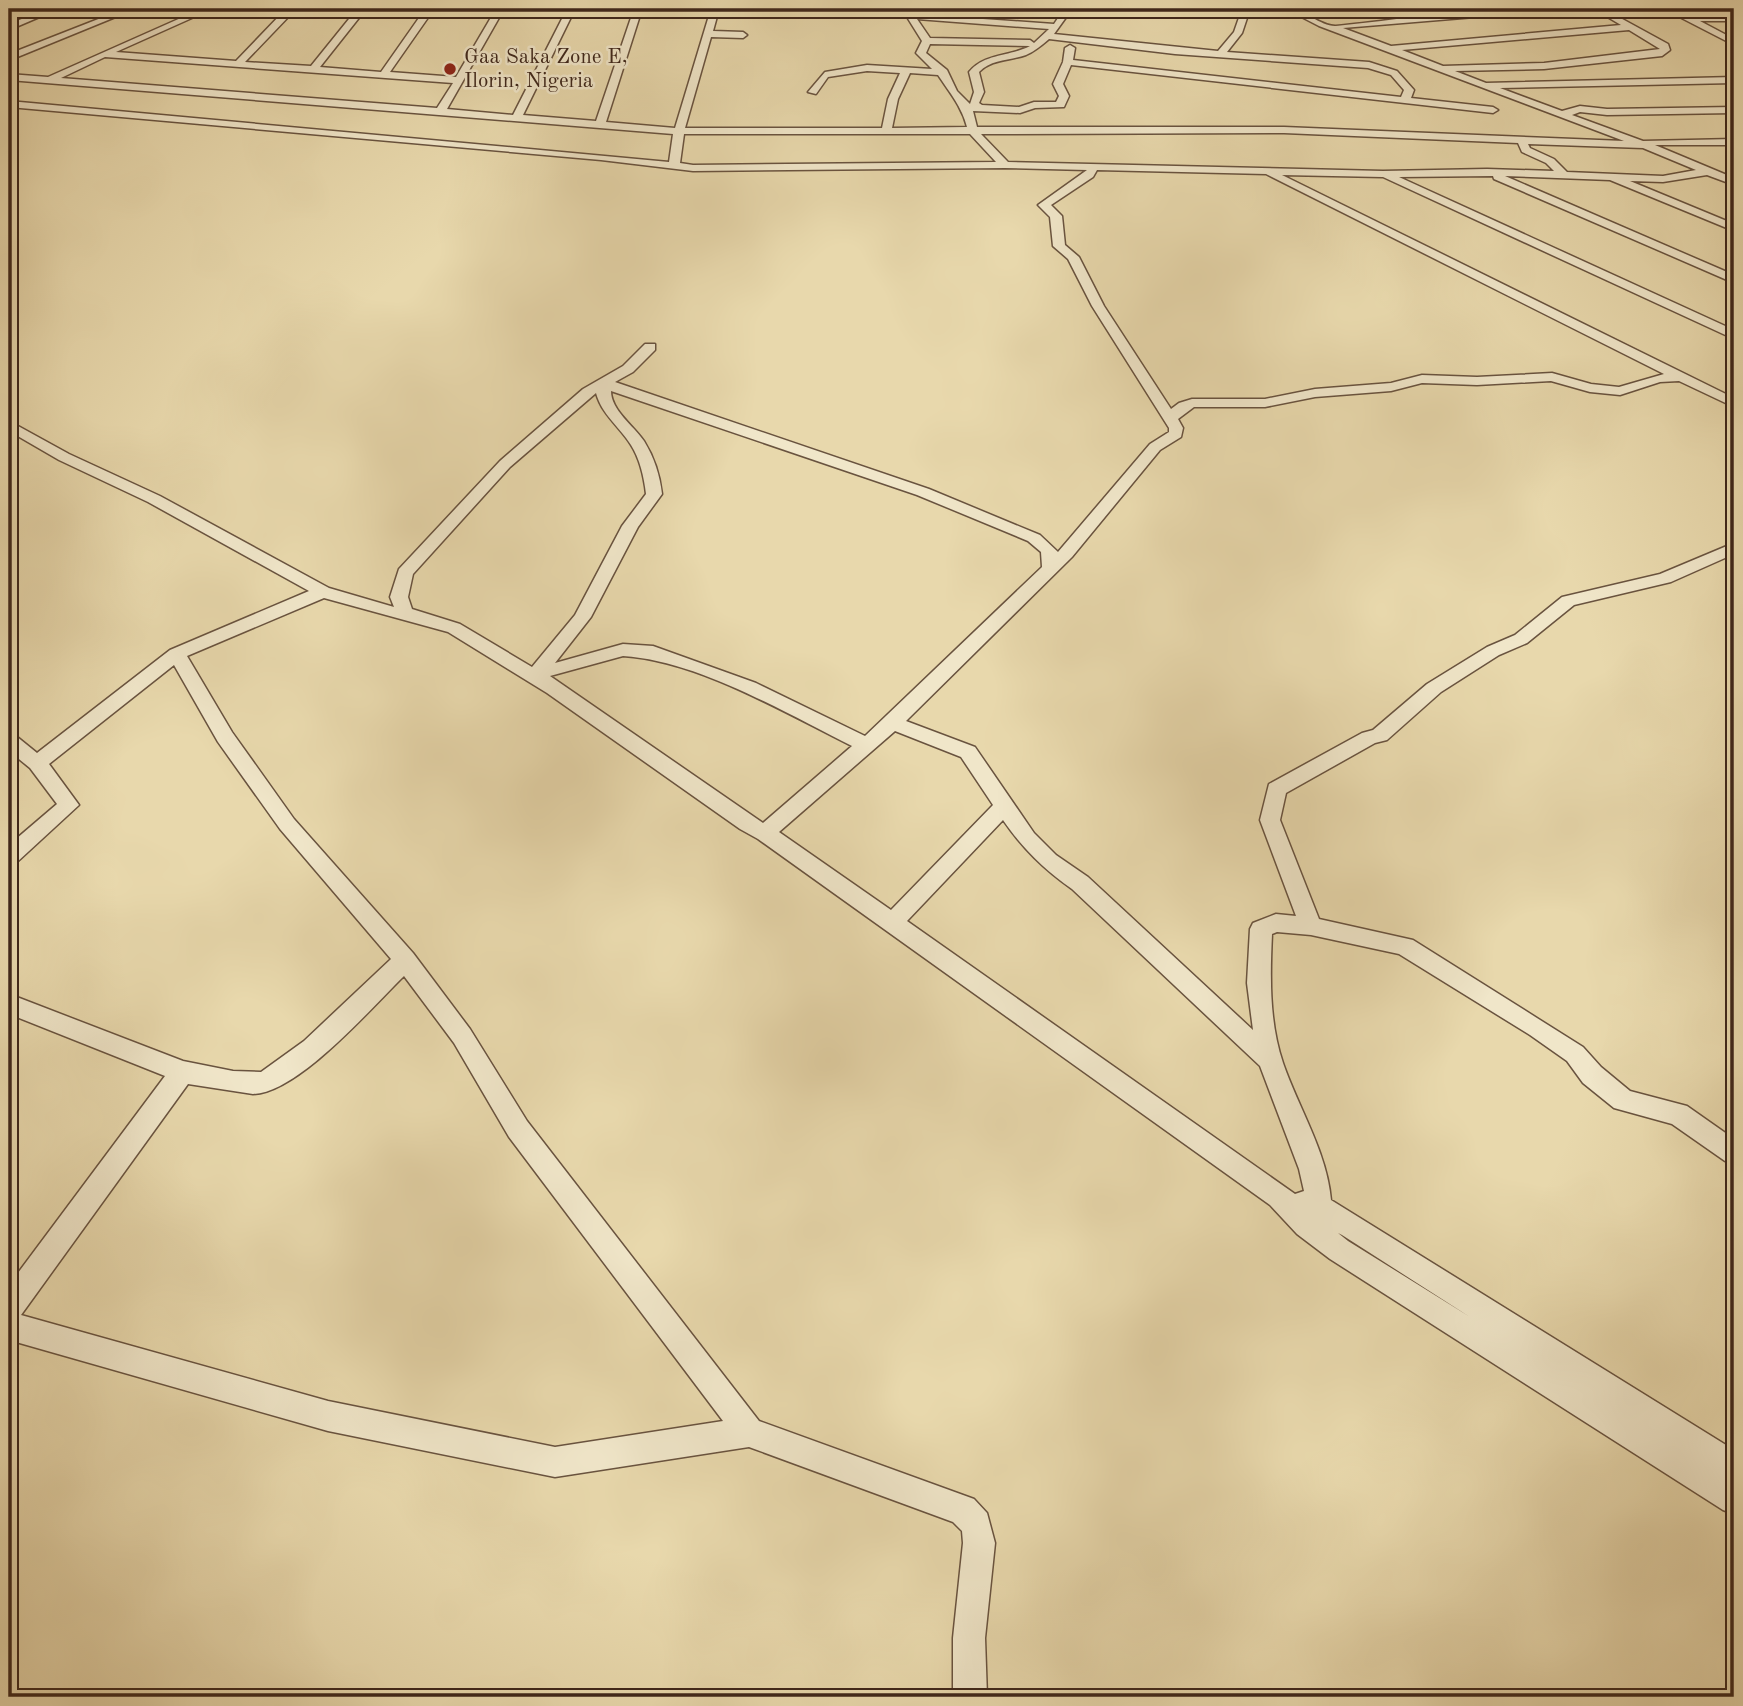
<svg xmlns="http://www.w3.org/2000/svg" width="1743" height="1706" font-family="'Old Standard TT',serif">
<style>
.lines{fill:none;stroke-linecap:round;stroke-linejoin:round}
.minor-casing{stroke:#69533f;stroke-width:3}
.minor{fill:#f0e6c9;fill-rule:evenodd}
.poi-dot{fill:#8f2418;stroke:#f0e6c9;stroke-width:2.5}
.labels{text-anchor:middle;dominant-baseline:central;stroke-width:5;stroke-linejoin:round;paint-order:stroke}
.far-poi-label{font-size:21px;fill:#3f271b;stroke:#f0e6c9;text-anchor:start}
</style>
<rect width="100%" height="100%" fill="#e8d8ac"/>
<filter id="stains"><feTurbulence type="fractalNoise" baseFrequency=".00286" numOctaves="4"/><feColorMatrix values="0 0 0 0 .2 0 0 0 0 .09 0 0 0 0 .02 0 0 0 .5 -.17"/></filter>
<radialGradient id="worn" r=".72"><stop offset=".6" stop-color="#630" stop-opacity="0"/><stop offset="1" stop-color="#630" stop-opacity=".3"/></radialGradient>
<g class="lines">
<defs>
<g id="minor">
<path d="M47 9H58L9 30V24Z"/>
<path d="M124 9H135L15 58H9V54Z"/>
<path d="M201 9H212L116 52 236 61 283 12 277 9H434L390 72 456 77 496 9H504L447 109 513 115 567 9H575L523 115 596 121 634 9H642L606 122 675 128 711 9H719L713 31 743 32 747 35 743 38 711 37 685 128H882L888 99 900 73 867 71 828 77 816 94 808 92 825 72 867 65 932 69 916 53 922 41 902 9H910L913 14 1054 24 1064 9H1072L1054 34 1218 51 1234 32 1242 9H1250L1242 33 1227 52 1369 62 1397 71 1414 90 1411 98 1493 107 1498 110 1493 113 1071 65 1063 84 1069 96 1064 107 1035 108 1020 113 973 111 977 127H1284L1624 141 1319 26 1286 9C1304 9 1322 27 1336 26 1402 20 1471 6 1538 9L1534 12 1343 28 1391 46 1621 25 1594 9H1604L1668 44 1670 50 1662 56 1544 69 1455 71 1486 83 1734 77V83L1500 88 1562 111 1580 106 1607 109 1734 107V113L1607 115 1580 112 1572 115 1643 141 1734 139V145H1655L1734 178V185L1707 175 1663 182 1630 181 1734 224V231L1610 180 1505 176 1734 275V283L1494 179 1493 176 1399 177 1734 330V339L1383 177 1282 175 1734 398V407L1679 381 1660 382 1620 395 1590 392 1551 381 1477 385 1422 383 1391 391 1315 397 1265 407H1194L1178 419 1183 428 1181 437 1160 450 1072 557 906 721 975 747 1034 833 1056 855 1088 877 1253 1030 1247 983 1250 929 1253 923 1276 914 1296 916 1260 820 1269 784 1362 733 1373 730 1427 684 1487 647 1515 635 1562 597 1660 574 1734 543V554L1671 582 1574 605 1527 643 1499 655 1441 692 1387 740 1375 743 1286 793 1280 820 1319 919 1413 940 1583 1047 1601 1067 1630 1091 1687 1106 1734 1139V1165L1725 1161 1672 1124 1614 1108 1583 1083 1567 1061 1530 1035 1399 954 1311 935 1277 932 1272 934C1270 976 1269 1022 1283 1063 1298 1107 1327 1152 1331 1200L1734 1450V1514L1723 1510 1330 1259 1297 1234 1270 1205 758 839 740 829 547 693 448 632 324 598 187 656 232 732 294 819 413 953 470 1029 527 1121 759 1421 963 1495 974 1499 987 1513 995 1543 985 1638 987 1697H953V1638L963 1543 962 1531 953 1522 749 1447 555 1477 328 1431 9 1340V1285L165 1076 9 1014V994L183 1061 233 1071 261 1072 304 1041 391 959 280 829 218 742 174 665 49 764 79 805 16 863 9 865V845L57 804 30 768 9 751V734L16 736 37 753 170 650 309 591 148 502 59 460 9 431V421L69 454 160 496 329 588 394 607 390 597 399 569 500 461 583 389 623 366 645 344H655V350L633 372 615 382 929 489 1040 535 1058 552 1150 444 1169 432V428L1092 306 1068 259 1053 246 1050 217 1038 205 1087 170 1005 168 693 171 601 160 9 107V101L669 162 673 134 9 80V74L48 77ZM293 12 353 14 311 66 245 62ZM362 14 421 15 381 72 320 67ZM917 19 1049 29 1034 43 1030 40 930 38ZM1629 30 1660 49 1544 63 1443 66 1402 50ZM1049 39 1175 54 1368 68 1391 75 1404 90 1401 97 1073 60 1075 48 1070 45 1065 48 1063 62 1053 84 1059 96 1056 102H1034L1019 107 982 105 979 103 984 92 979 72C992 59 1009 61 1026 55 1035 51 1042 45 1049 39ZM930 44 1030 46C1009 57 985 53 969 72L974 92 970 104 957 91 947 70 926 53ZM105 57 453 83 437 108 61 78ZM910 73 938 75C950 93 962 107 967 127L892 128 898 99ZM1284 133 1518 143 1522 152 1546 163 1554 171 1487 169 1383 171 1008 162 981 134ZM684 134H970L996 162 693 165 680 163ZM1528 144 1643 148 1696 170 1663 176 1567 172 1554 159 1530 148ZM1097 170 1266 174 1664 374 1619 387 1591 384 1552 373 1477 377 1422 375 1391 383 1315 389 1265 399H1192L1179 403 1171 409 1104 306 1079 257 1065 245 1062 216 1051 205 1093 177ZM611 391 917 495 1028 541 1041 552 1042 567 865 736 756 683 653 646 623 644 555 663 591 617 638 527 662 494C660 476 654 457 644 441 633 425 611 410 611 391ZM596 393C602 415 620 427 631 445 640 459 644 477 646 494L622 526 575 615 532 667 460 624 412 609 408 597 413 574 510 467ZM623 656C699 661 785 713 852 746L763 823 550 676ZM895 731 961 757 993 805 891 910 779 832ZM1003 820C1023 849 1044 869 1072 889L1260 1066 1299 1169 1304 1191 1295 1194 907 921ZM404 976 454 1043 509 1137 723 1421 555 1447 328 1401 21 1315 188 1084 253 1094C298 1093 371 1008 404 976ZM1338 1233 1342 1235 1470 1317 1348 1241Z"/>
<path d="M816 9H825L820 12Z"/>
<path d="M1664 9H1674L1690 17 1734 15V21H1700L1734 39V45Z"/>
</g>
</defs>
<use href="#minor" class="minor-casing"/>
<use href="#minor" class="minor"/>
</g>
<circle class="poi-dot" cx="450" cy="69" r="7"/>
<g class="labels">
<g class="far-poi-label">
<text x="464" y="57">Gaa Saka Zone E,<tspan x="464" dy="24">Ilorin, Nigeria</tspan></text>
</g>
</g>
<rect width="1743" height="1706" fill="none" stroke="#e8d8ac" stroke-width="35"/>
<rect x="10" y="10" width="1722" height="1685" fill="none" stroke="#3f271b" stroke-width="3.5"/>
<rect x="18" y="18" width="1708" height="1671" fill="none" stroke="#3f271b" stroke-width="2"/>
<rect width="100%" height="100%" filter="url(#stains)"/>
<rect width="100%" height="100%" fill="url(#worn)"/>
</svg>
